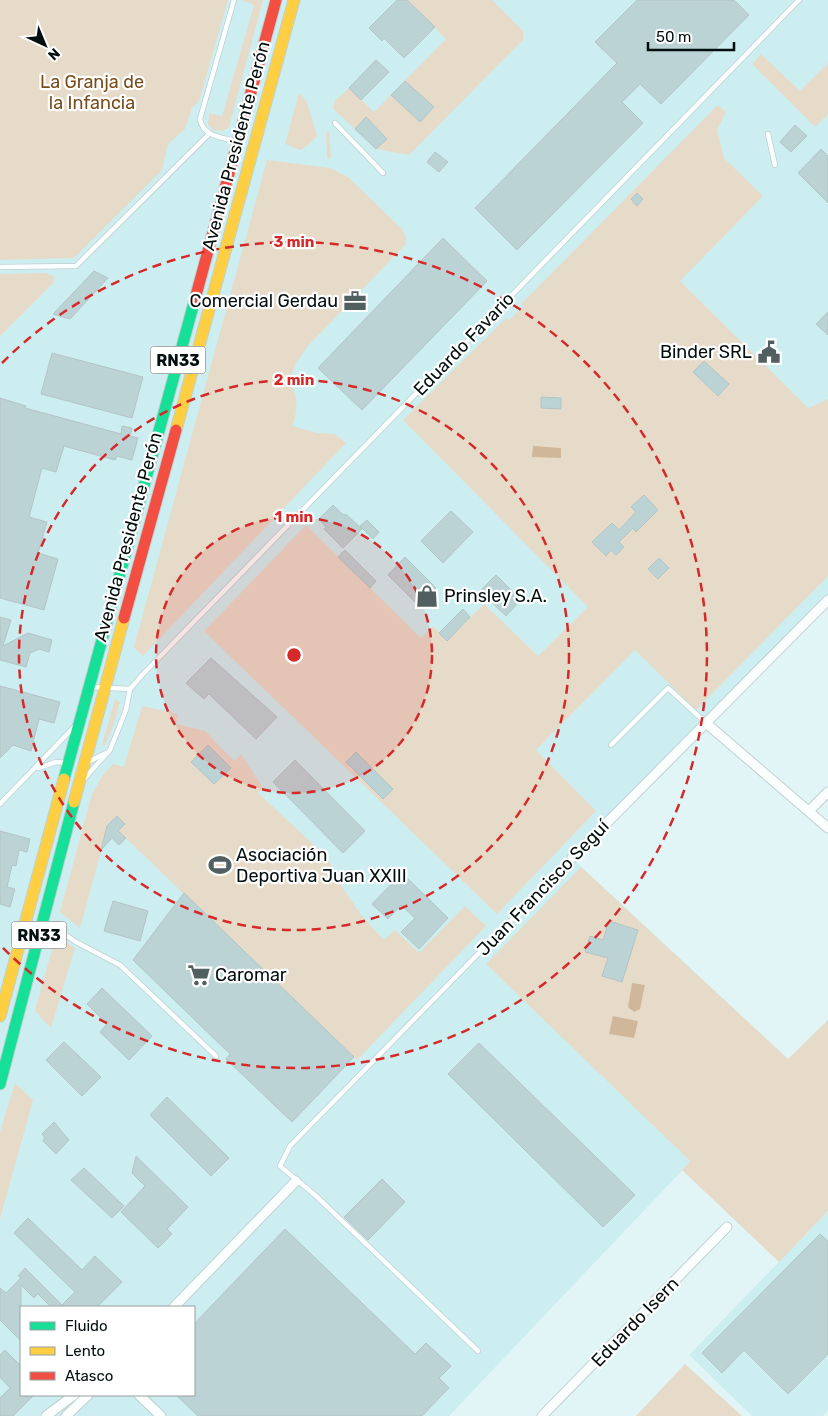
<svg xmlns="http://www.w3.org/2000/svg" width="828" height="1416" font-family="Rubik,sans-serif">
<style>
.built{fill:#cdeef0;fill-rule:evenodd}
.green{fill:#e6dbc9}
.water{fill:#d0b799}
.building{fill:#bbd3d5;stroke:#b4c4c5}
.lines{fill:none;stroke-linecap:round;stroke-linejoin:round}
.lane-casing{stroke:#c0cfd1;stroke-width:6}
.street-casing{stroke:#c0cfd1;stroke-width:11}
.fast-casing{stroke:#c0cfd1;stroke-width:13}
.slow-casing{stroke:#c0cfd1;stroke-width:13}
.jam-casing{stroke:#c0cfd1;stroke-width:13}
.lane{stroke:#fafefe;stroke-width:4.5}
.street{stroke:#fafefe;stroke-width:9}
.fast{stroke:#16e098;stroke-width:11}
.slow{stroke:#ffcf43;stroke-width:11}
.jam{stroke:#f24e42;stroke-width:11}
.ring{fill:none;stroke:#d62828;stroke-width:2.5;stroke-dasharray:9 6}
.labels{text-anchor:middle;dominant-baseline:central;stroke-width:4.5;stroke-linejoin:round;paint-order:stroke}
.shield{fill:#fff;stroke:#4f5657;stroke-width:1}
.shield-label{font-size:16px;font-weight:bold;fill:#030e0f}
.park-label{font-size:18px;fill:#784d1c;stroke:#fff}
.street-label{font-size:18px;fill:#030e0f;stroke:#fff}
.poi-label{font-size:18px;fill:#030e0f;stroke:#fff;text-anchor:start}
.centre{fill:#d62828;stroke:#fff;stroke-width:2.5}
.ring-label{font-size:15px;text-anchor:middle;font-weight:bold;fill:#d62828;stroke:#fff;stroke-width:4.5;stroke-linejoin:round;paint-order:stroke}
</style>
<rect width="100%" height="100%" fill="#e1f5f7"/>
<g class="built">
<path d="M0 0H828V600L572 858 788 1059 449 1416H0ZM21 1307H194V1395H21Z"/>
<path d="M828 1211V1410L823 1416H752L689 1355Z"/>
</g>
<g class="green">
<path d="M0 0H228L199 101 192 108 185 129 168 144 162 170 74 258 0 260Z"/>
<path d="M241 0H263L229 127 223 131 213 130 208 124 209 113 222 116 254 5Z"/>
<path d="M407 0H492L523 31V40L409 155 376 149 387 139 366 117 355 129 333 109 335 101 349 88 374 112 446 39Z"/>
<path d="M761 54 800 91 828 63V114L815 127 752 64Z"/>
<path d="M299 93 307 102 317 136 306 147 300 150 285 144Z"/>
<path d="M718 105 726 112 717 130 724 158 763 196 680 281 808 408 828 399V576L696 710 635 650 536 750 596 811 497 914 204 631 306 525 421 638 433 626 447 640 484 604 538 656 588 607 403 420 506 318 509 320 523 307 521 304Z"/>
<path d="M329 131 331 157 329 160 327 158 326 133Z"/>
<path d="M267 160 330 168 348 177 403 230 406 237 405 245 308 346 296 363 290 378C296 397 300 406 292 426L317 433 335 434 346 443 143 656 134 647Z"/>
<path d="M46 273 54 277 53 283 0 336V274Z"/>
<path d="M115 699 120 702C116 717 112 732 104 746L102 745Z"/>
<path d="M142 706 178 714 176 724 205 731 234 761 241 754 263 788 258 793 327 857 344 890 362 916 384 940 395 930 419 953 465 906 486 926 357 1060 109 822 80 928 60 912 92 794 102 776 113 764 124 767Z"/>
<path d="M581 867 788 1059 828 1020V1211L779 1262 682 1170 690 1161 486 964Z"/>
<path d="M56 935 75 948 51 1028 35 1011Z"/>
<path d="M15 1083 33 1100 0 1219V1132Z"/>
<path d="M685 1364 742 1416H636Z"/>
</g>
<g class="water">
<path d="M533 446 561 448V458L532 457Z"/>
<path d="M632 983 645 985 640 1009 634 1012 628 1007Z"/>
<path d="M613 1016 638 1021 634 1038 609 1034Z"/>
</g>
<g class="building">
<path d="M397 0H407L435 27 404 58 384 38 382 41 369 28Z"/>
<path d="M637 0H734L749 15 661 104 640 84 622 102 643 123 517 250 475 208 617 63 595 42Z"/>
<path d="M376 60 389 72 361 100 349 88Z"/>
<path d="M405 81 434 107 420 122 391 95Z"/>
<path d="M366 117 387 139 376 149 355 129Z"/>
<path d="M795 125 807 136 791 152 780 142Z"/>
<path d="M821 149 828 156V203L798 173Z"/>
<path d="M435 152 448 162 439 172 427 162Z"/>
<path d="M637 193 643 199 637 206 631 199Z"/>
<path d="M443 238 487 281 362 410 318 368Z"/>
<path d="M94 271 108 278 70 319 53 314Z"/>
<path d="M828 312V335L816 324Z"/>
<path d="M52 353 143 377 132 418 41 394Z"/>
<path d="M704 361 729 384 718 396 693 372Z"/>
<path d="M541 397 561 398V409L541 408Z"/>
<path d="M0 398 26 406 25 408 121 434 122 426 132 428 130 436 138 438 132 460 117 456 115 460 64 446 56 472 42 468 29 517 47 522 38 553 58 559 44 610 0 598Z"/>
<path d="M644 495 658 510 636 532 633 528 619 542 624 547 616 555 611 550 606 556 592 542 612 523 619 530 636 512 631 507Z"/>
<path d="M333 505 342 514 347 515 362 529 343 548 324 529 326 527 319 519Z"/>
<path d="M451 511 473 532 443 563 421 541Z"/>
<path d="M367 520 379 532 373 539 360 526Z"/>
<path d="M345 550 376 581 370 588 338 557Z"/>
<path d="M405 557 436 588 418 605 388 575Z"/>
<path d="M659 558 669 568 658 579 648 569Z"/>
<path d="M496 575 521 600 506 616 480 591Z"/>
<path d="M463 609 470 617 447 641 439 633Z"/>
<path d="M0 617 11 620 3 646 28 633 52 640 49 652 39 649 30 653 26 667 0 660Z"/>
<path d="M211 658 277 717 256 739 209 694 204 699 186 683Z"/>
<path d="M0 686 60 702 54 723 39 719 31 751 13 745 0 758Z"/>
<path d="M208 745 231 768 214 784 191 762Z"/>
<path d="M356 752 393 789 383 799 346 762Z"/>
<path d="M295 760 365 831 343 853 273 782Z"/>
<path d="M117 816 125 824 118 831 126 838 119 845 112 838 101 850 107 826Z"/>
<path d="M0 831 30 839 27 852 19 850 16 866 12 865 7 887 15 889 10 907 0 904Z"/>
<path d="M402 873 448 918 419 949 401 932 415 918 401 905 388 919 372 904Z"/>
<path d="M184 893 354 1057 292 1122 226 1059 230 1054 133 960Z"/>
<path d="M113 901 148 911 140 941 104 931Z"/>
<path d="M609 921 638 930 622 982 602 976 608 958 585 952 590 936 603 940Z"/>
<path d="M102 988 152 1036 129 1060 100 1032 107 1024 87 1004Z"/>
<path d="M64 1042 101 1077 82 1096 46 1060Z"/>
<path d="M479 1043 635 1195 603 1227 448 1074Z"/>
<path d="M167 1097 229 1158 211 1176 150 1115Z"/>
<path d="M54 1122 69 1140 56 1154 43 1141 45 1138 42 1134Z"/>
<path d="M136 1156 188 1207 167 1229 172 1234 158 1248 121 1212 145 1186 132 1173Z"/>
<path d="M84 1168 124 1206 112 1218 71 1180Z"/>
<path d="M382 1179 405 1202 368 1240 344 1217Z"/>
<path d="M28 1218 82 1270 95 1256 122 1282 97 1307H51L38 1294 34 1298 21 1285V1341L0 1320V1288L6 1293 21 1278 18 1276 25 1268 62 1305 75 1292 14 1233Z"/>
<path d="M285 1229 415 1354 426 1343 451 1366 439 1378 449 1388 422 1416H198L176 1395H194V1324Z"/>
<path d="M820 1234 828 1241V1354L788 1394 744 1350 722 1373 702 1353Z"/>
<path d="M5 1350 21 1366V1395H34L13 1416H0V1398L10 1388 0 1377V1355Z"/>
</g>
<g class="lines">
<defs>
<g id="lane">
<path d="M234 0 200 119C203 136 220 137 235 141"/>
<path d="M335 123 383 173"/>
<path d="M768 134 775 165"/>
<path d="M0 267 76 266 209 134"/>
<path d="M91 687 130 689"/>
<path d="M611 745 668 688 706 723"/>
<path d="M88 762 106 753"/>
<path d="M38 768 56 762 66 763"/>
<path d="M84 779 110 750 126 710 130 689 143 674 799 0"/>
<path d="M0 804 73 728"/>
<path d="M44 920 76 942 120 965 216 1056"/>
<path d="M478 1351 315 1195 280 1166 290 1146 572 858"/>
</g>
<g id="street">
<path d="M706 723 828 828"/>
<path d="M809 811 828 792"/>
<path d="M572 858 828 600"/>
<path d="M174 1307 296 1181"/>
<path d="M139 1395 161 1416"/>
<path d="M46 1416 74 1395"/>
<path d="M66 1416 88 1395"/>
<path d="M542 1416 727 1227"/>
</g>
<g id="fast">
<path d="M64 779 195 299"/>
<path d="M0 1084 74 802"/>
</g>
<g id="slow">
<path d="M176 430 294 0"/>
<path d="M74 802 124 618"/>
<path d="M0 1016 64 779"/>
</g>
<g id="jam">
<path d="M195 299 276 0"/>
<path d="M124 618 176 430"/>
</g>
</defs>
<use href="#lane" class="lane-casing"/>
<use href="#street" class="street-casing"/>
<use href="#fast" class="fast-casing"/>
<use href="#slow" class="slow-casing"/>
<use href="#jam" class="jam-casing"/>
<use href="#lane" class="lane"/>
<use href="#street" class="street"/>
<use href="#fast" class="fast"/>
<use href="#slow" class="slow"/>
<use href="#jam" class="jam"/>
</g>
<circle cx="294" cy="655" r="138" fill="#d62828" fill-opacity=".12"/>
<g class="ring">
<circle cx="294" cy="655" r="138"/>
<circle cx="294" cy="655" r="275"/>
<path d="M2 363A413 413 0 1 1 2 947"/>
</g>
<defs>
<symbol id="office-bare" viewBox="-9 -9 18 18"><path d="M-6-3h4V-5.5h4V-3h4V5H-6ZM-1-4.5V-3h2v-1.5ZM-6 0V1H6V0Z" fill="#515f60" stroke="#fff" stroke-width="2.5" paint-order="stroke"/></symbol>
<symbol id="civic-bare" viewBox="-9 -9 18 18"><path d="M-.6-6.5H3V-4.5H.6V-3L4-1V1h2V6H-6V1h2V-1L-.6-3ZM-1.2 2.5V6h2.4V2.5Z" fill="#515f60" stroke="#fff" stroke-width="2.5" paint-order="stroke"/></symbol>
<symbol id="shop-bare" viewBox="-9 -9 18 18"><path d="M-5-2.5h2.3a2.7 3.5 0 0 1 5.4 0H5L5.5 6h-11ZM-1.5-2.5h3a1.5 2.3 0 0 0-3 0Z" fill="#515f60" stroke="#fff" stroke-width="2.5" paint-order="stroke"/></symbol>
<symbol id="stadium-bare" viewBox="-9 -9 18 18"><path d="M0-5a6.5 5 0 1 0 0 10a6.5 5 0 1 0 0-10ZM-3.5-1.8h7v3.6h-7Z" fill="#515f60" stroke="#fff" stroke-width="2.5" paint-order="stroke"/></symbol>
<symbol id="supermarket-bare" viewBox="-9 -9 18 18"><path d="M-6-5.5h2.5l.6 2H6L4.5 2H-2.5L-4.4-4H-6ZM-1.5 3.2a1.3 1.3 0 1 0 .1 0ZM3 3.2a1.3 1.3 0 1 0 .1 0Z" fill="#515f60" stroke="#fff" stroke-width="2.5" paint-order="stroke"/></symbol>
</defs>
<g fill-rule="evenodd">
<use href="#office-bare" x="339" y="285" width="32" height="32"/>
<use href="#civic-bare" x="753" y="336" width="32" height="32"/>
<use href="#shop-bare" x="411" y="580" width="32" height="32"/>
<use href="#stadium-bare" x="204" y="849" width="32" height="32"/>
<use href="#supermarket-bare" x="183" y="959" width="32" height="32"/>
</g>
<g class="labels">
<g class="shield">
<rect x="150.5" y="346.5" width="55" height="27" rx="4"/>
<rect x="11.5" y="921.5" width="55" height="27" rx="4"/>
</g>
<g class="shield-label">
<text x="178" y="360">RN33</text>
<text x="39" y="935">RN33</text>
</g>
<g class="park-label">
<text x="92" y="82">La Granja de<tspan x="92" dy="21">la Infancia</tspan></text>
</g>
<g class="street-label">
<text transform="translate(236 146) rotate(-75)">Avenida Presidente Perón</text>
<text transform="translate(464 344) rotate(-46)">Eduardo Favario</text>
<text transform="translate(128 537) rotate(-75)">Avenida Presidente Perón</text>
<text transform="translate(543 888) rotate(-46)">Juan Francisco Seguí</text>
<text transform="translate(635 1322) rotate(-46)">Eduardo Isern</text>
</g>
<g class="poi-label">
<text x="338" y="301" text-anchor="end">Comercial Gerdau</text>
<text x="752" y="352" text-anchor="end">Binder SRL</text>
<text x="444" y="596">Prinsley S.A.</text>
<text x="236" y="855">Asociación<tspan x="236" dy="21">Deportiva Juan XXIII</tspan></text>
<text x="215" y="975">Caromar</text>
</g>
</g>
<circle cx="294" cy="655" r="8" class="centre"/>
<g class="ring-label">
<text x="294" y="247">3 min</text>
<text x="294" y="385">2 min</text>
<text x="294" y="522">1 min</text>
</g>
<rect x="20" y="1306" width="175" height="90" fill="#ffffff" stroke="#9a9f9f"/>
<rect x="30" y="1322" width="25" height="8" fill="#16e098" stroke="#9a9f9f"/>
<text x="65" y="1331" font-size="15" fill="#030e0f">Fluido</text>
<rect x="30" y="1347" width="25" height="8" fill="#ffcf43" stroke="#9a9f9f"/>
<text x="65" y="1356" font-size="15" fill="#030e0f">Lento</text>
<rect x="30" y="1372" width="25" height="8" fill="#f24e42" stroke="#9a9f9f"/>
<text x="65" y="1381" font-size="15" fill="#030e0f">Atasco</text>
<g transform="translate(45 45) rotate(136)" stroke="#ffffff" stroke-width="4" paint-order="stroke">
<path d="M0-4L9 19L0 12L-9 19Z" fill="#030e0f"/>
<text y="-8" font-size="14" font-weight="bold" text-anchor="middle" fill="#030e0f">N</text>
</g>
<path d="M648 42v8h86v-8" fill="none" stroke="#030e0f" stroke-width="2.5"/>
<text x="656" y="42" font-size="15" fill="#030e0f" stroke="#ffffff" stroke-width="4" paint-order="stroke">50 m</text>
</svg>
